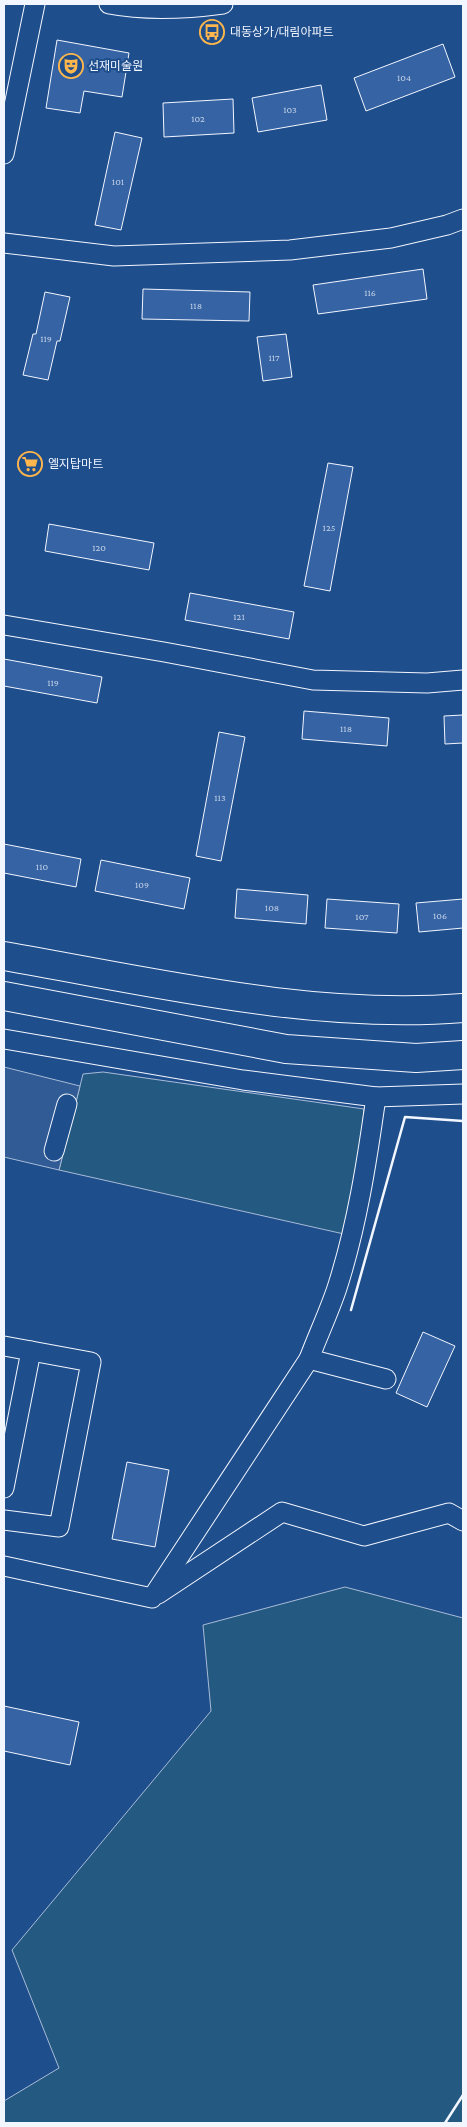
<svg xmlns="http://www.w3.org/2000/svg" width="467" height="2127" font-family="'Crimson Pro','Noto Sans KR',serif">
<style>
.green{fill:#245a82;stroke:#a8bbd7}
.parking{fill:#305b95;stroke:#a8bbd7}
.building{fill:#3563a3;stroke:#f2f6ff}
.lines{fill:none;stroke-linecap:round;stroke-linejoin:round}
.minor-casing{stroke:#f2f6ff;stroke-width:21}
.highway-casing{stroke:#f2f6ff;stroke-width:30}
.minor{stroke:#1f4e8c;stroke-width:19}
.highway{stroke:#1f4e8c;stroke-width:28}
.wall{stroke:#f2f6ff;stroke-width:2.5}
.labels{text-anchor:middle;dominant-baseline:central;stroke-width:4;stroke-linejoin:round;paint-order:stroke}
.number-label{font-size:10px;fill:#c3d1e8}
.poi-label{font-size:12px;fill:#f2f6ff;stroke:#1f4e8c;text-anchor:start}
</style>
<rect width="100%" height="100%" fill="#1f4e8c"/>
<g class="green">
<path d="M103 1072 364 1109 359 1171 344 1234 59 1170 83 1074Z"/>
<path d="M345 1587 463 1618V2123H4V2101L59 2068 12 1950 211 1711 203 1625Z"/>
</g>
<path class="parking" d="M4 1067 80 1086 59 1170 4 1157Z"/>
<g class="building">
<path d="M57 40 129 53 122 97 84 91 80 113 46 108Z"/>
<path d="M443 44 455 77 366 111 354 78Z"/>
<path d="M321 85 327 120 258 132 252 98Z"/>
<path d="M233 99 234 133 164 137 163 103Z"/>
<path d="M115 132 142 138 121 230 95 225Z"/>
<path d="M423 269 427 299 318 314 313 285Z"/>
<path d="M143 289 250 292 249 321 142 319Z"/>
<path d="M45 292 70 297 60 341H57L48 380 23 375 33 334H36Z"/>
<path d="M286 334 292 377 263 381 257 337Z"/>
<path d="M328 463 353 467 330 591 304 586Z"/>
<path d="M49 524 154 543 149 570 45 551Z"/>
<path d="M190 593 294 612 289 639 185 620Z"/>
<path d="M4 659 102 677 97 703 4 686Z"/>
<path d="M304 711 389 718 387 746 302 739Z"/>
<path d="M463 715V743L445 744 444 716Z"/>
<path d="M219 732 245 737 221 861 196 856Z"/>
<path d="M4 844 81 859 76 887 4 873Z"/>
<path d="M101 860 190 878 184 909 95 891Z"/>
<path d="M237 889 308 895 306 924 235 918Z"/>
<path d="M327 899 399 904 397 933 325 928Z"/>
<path d="M463 899V928L419 932 416 903Z"/>
<path d="M423 1332 455 1346 427 1407 396 1393Z"/>
<path d="M127 1462 169 1470 155 1547 112 1539Z"/>
<path d="M4 1706 79 1722 70 1765 4 1751Z"/>
</g>
<g class="lines">
<defs>
<g id="minor">
<path d="M109 4C146 11 186 9 223 4"/>
<path d="M4 154 35 4"/>
<path d="M4 243 114 256 290 250 391 238 447 225 463 219"/>
<path d="M4 625 164 652 313 680 427 683 463 680"/>
<path d="M4 1039 243 1080 376 1097 463 1094"/>
<path d="M54 1151 67 1104"/>
<path d="M4 1346 91 1362 59 1527 4 1520"/>
<path d="M309 1359C318 1335 329 1312 337 1288 357 1226 367 1161 376 1097"/>
<path d="M4 1488 31 1351"/>
<path d="M4 1566 152 1598 309 1359 386 1379"/>
<path d="M158 1594 282 1512 364 1536 449 1513 463 1521"/>
</g>
<g id="highway">
<path d="M4 956C154 982 311 1020 463 1008"/>
<path d="M4 996 286 1049 416 1058 463 1055"/>
</g>
</defs>
<use href="#minor" class="minor-casing"/>
<use href="#highway" class="highway-casing"/>
<use href="#minor" class="minor"/>
<use href="#highway" class="highway"/>
<g class="wall">
<path d="M351 1310 405 1117 463 1121"/>
<path d="M445 2123 463 2095"/>
</g>
</g>
<defs>
<symbol id="bus-ring" viewBox="-11 -11 22 22"><circle r="9.5" fill="#1f4e8c" stroke="#ffb74d" stroke-width="1.5"/><path d="M-5-6H5V4H4V6H2V4H-2V6H-4V4H-5ZM-3.5-4V0h7V-4ZM-3.5 1.2v1.5H-2V1.2ZM2 1.2v1.5H3.5V1.2Z" fill="#ffb74d"/></symbol>
<symbol id="theatre-ring" viewBox="-11 -11 22 22"><circle r="9.5" fill="#1f4e8c" stroke="#ffb74d" stroke-width="1.5"/><path d="M-5-5.5Q0-4 5-5.5V0Q5 5 0 6Q-5 5-5 0ZM-3.3-2.5H-1v1.5H-3.3ZM1-2.5H3.3v1.5H1ZM-2.8 1Q0 5.5 2.8 1Z" fill="#ffb74d"/></symbol>
<symbol id="supermarket-ring" viewBox="-11 -11 22 22"><circle r="9.5" fill="#1f4e8c" stroke="#ffb74d" stroke-width="1.5"/><path d="M-6-5.5h2.5l.6 2H6L4.5 2H-2.5L-4.4-4H-6ZM-1.5 3.2a1.3 1.3 0 1 0 .1 0ZM3 3.2a1.3 1.3 0 1 0 .1 0Z" fill="#ffb74d"/></symbol>
</defs>
<g fill-rule="evenodd">
<use href="#bus-ring" x="198" y="18" width="28" height="28"/>
<use href="#theatre-ring" x="57" y="52" width="28" height="28"/>
<use href="#supermarket-ring" x="16" y="450" width="28" height="28"/>
</g>
<g class="labels">
<g class="number-label">
<text x="404" y="77">104</text>
<text x="290" y="109">103</text>
<text x="198" y="118">102</text>
<text x="118" y="181">101</text>
<text x="370" y="292">116</text>
<text x="196" y="305">118</text>
<text x="46" y="338">119</text>
<text x="274" y="357">117</text>
<text x="329" y="527">125</text>
<text x="99" y="547">120</text>
<text x="239" y="616">121</text>
<text x="53" y="682">119</text>
<text x="346" y="728">118</text>
<text x="220" y="797">113</text>
<text x="42" y="866">110</text>
<text x="142" y="884">109</text>
<text x="272" y="907">108</text>
<text x="440" y="915">106</text>
<text x="362" y="916">107</text>
</g>
<g class="poi-label">
<text x="230" y="32">대동상가/대림아파트</text>
<text x="88" y="66">선재미술원</text>
<text x="48" y="464">엘지탑마트</text>
</g>
</g>
<rect width="467" height="2127" fill="none" stroke="#f2f6ff" stroke-width="10"/>
</svg>
